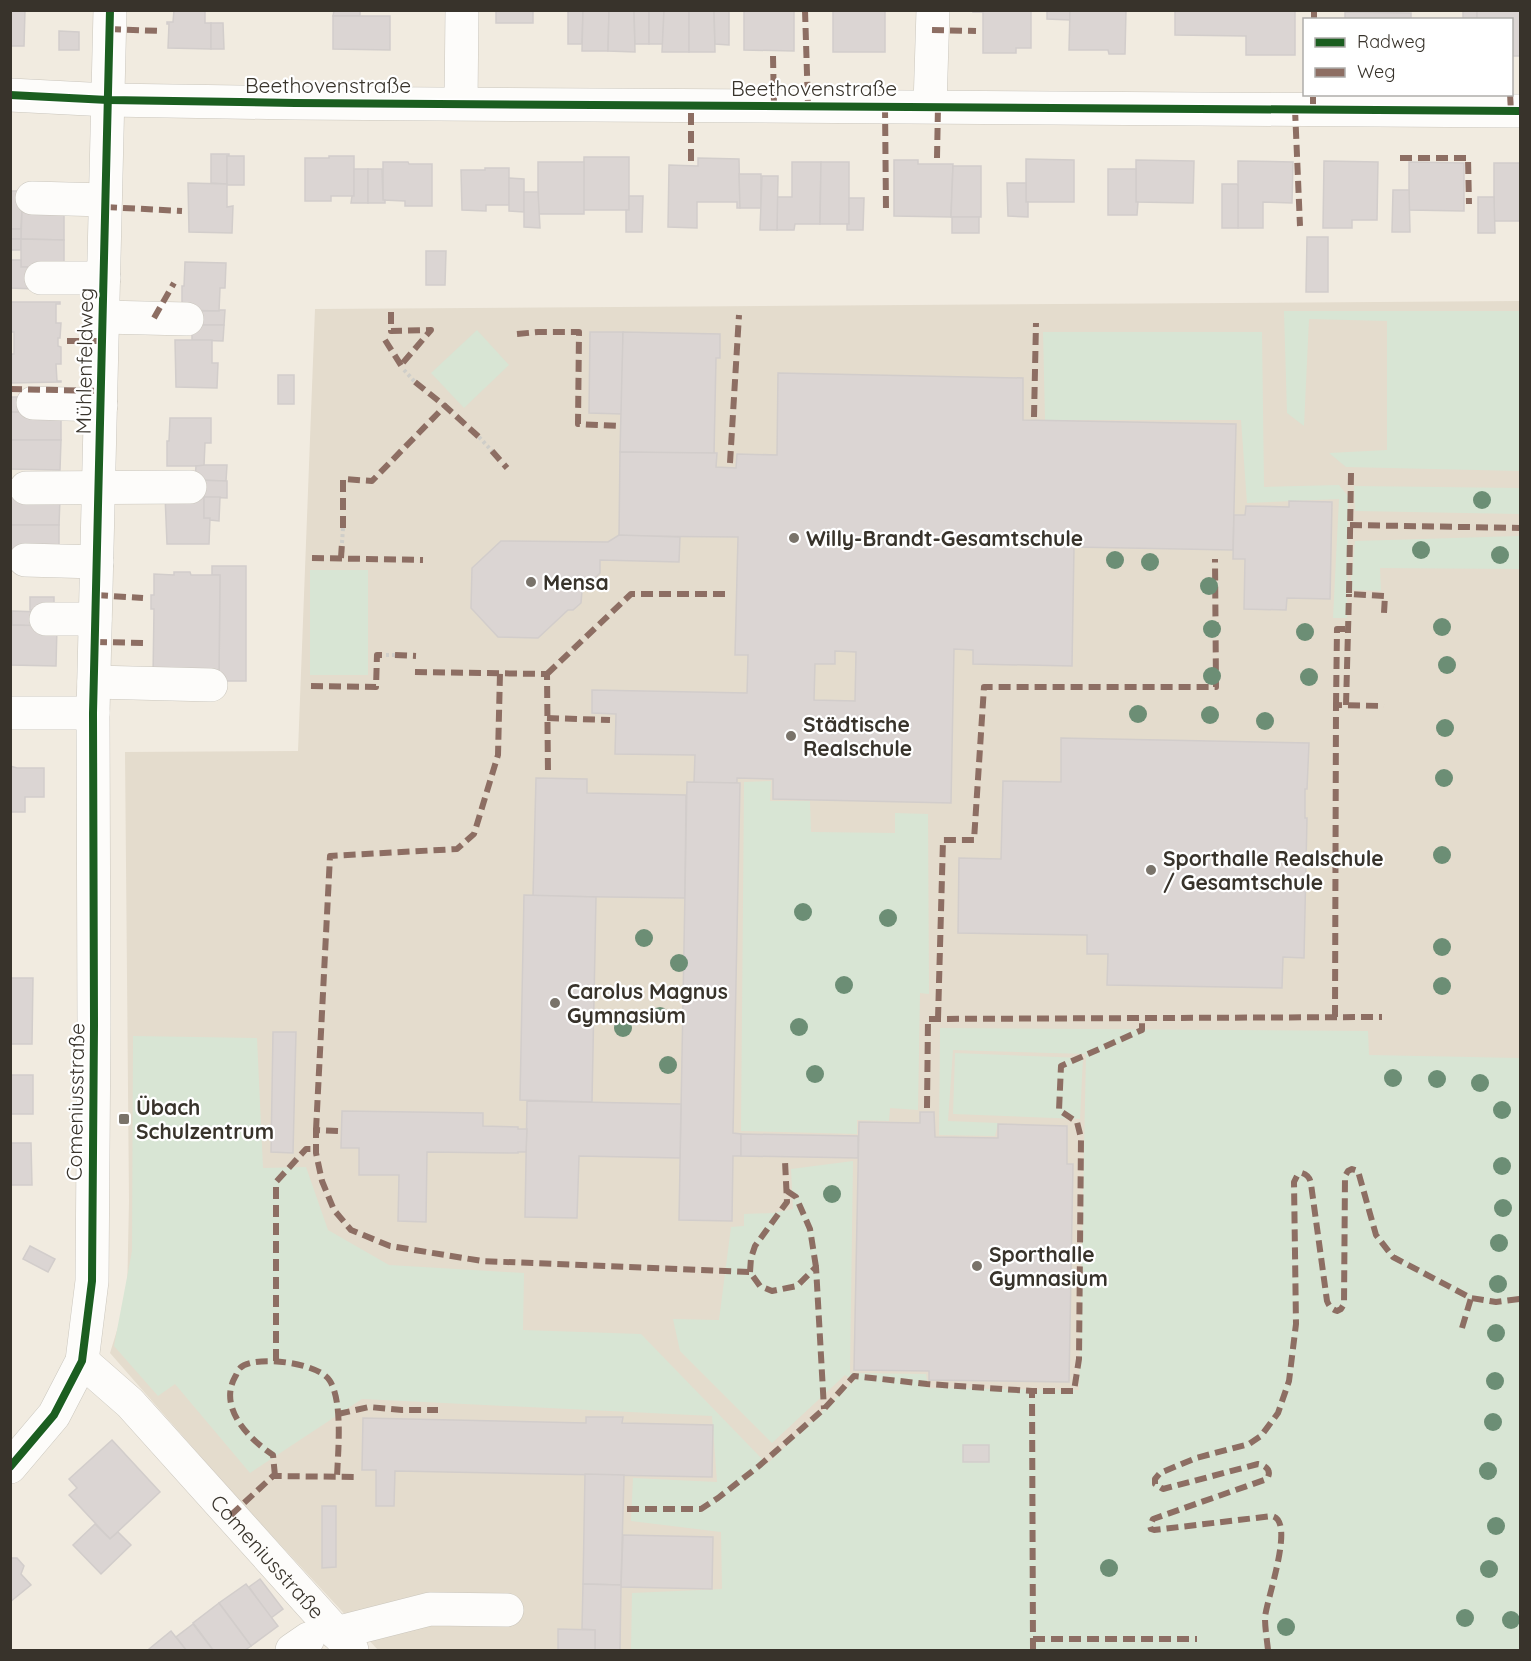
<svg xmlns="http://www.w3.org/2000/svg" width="1531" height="1661" font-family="Quicksand,sans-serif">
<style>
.education{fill:#e4dccd}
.green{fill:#d8e5d4}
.building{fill:#dbd5d3;stroke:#d2cdcb;stroke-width:1.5;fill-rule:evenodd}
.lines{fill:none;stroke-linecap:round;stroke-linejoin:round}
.minor-casing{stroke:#cac6bd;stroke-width:34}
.path{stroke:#cfcec9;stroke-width:4;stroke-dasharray:3 3;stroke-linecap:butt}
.minor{stroke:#fdfcfa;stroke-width:33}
.quiet{stroke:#8d6e63;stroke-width:6;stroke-dasharray:12 6;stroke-linecap:butt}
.cycleway-casing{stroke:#fff;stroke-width:11}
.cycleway{stroke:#1b5e20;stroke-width:8}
.tree{fill:#6c8e75}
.poi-dot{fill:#79736a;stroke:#fff;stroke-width:2}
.labels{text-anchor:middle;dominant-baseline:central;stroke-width:4.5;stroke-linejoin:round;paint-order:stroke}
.street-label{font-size:21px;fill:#38332b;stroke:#fff}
.poi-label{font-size:21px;font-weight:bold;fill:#38332b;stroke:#fff;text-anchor:start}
</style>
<rect width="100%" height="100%" fill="#f1ebe0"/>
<path class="education" d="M1520 301V1650H378L237 1498 110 1353 127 1298 129 1201 125 752 298 751 315 309Z"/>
<g class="green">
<path d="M1284 311H1520V471L1346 467 1329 453 1387 450V321L1309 319 1304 426 1287 413Z"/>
<path d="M477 330 509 365 464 408 431 373Z"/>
<path d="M1043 332H1262L1264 487 1339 485 1348 496 1347 618H1333L1339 499 1247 503 1241 420H1045Z"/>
<path d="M1354 486 1520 488V514L1355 511Z"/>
<path d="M1520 536V569L1380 568 1381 591 1350 590 1355 541Z"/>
<rect x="310" y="570" width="58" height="105"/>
<path d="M771 781 770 801H810L811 832 895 833V813L928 814 929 994 920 993 918 1110 890 1108 889 1121 857 1120V1134L741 1131 744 782Z"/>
<path d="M940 1028 1368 1031 1369 1055 1520 1058V1650H631L632 1593 722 1589 721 1532 631 1521 633 1478 717 1482 712 1416 362 1399 250 1473 175 1384 158 1396 114 1346 132 1251 133 1036 257 1038 263 1168 306 1167 328 1230 389 1265 524 1273 523 1330 641 1334 767 1464 854 1381 845 1375 772 1443 680 1351 673 1319 719 1320 731 1227 744 1226V1214L773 1213 793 1209 791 1169 853 1161 850 1373 926 1374 928 1388 1079 1390 1086 1054 953 1050 948 1121 998 1123 995 1136 939 1135Z"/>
<path d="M955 1053 1083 1058 1080 1119 953 1114Z"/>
</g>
<g class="building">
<path d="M10 10H25L24 46H10Z"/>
<path d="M174 10H205V23H211V49L168 48 169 24H167V22H173Z"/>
<path d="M334 10H360V16H333Z"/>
<rect x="496" y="10" width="37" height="13"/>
<path d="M568 10H583L582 44H568Z"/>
<path d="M583 10H609L608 51H582Z"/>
<path d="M609 10H634L635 52 608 51Z"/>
<path d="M634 10H649V44H635Z"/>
<path d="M649 10H664L663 44H649Z"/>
<path d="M664 10H689V52H662Z"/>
<path d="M689 10H714L715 52H689Z"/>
<path d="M714 10H729V45L715 44Z"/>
<path d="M744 10H794V51L744 50Z"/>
<rect x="833" y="10" width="52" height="42"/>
<path d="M973 10H1031V48H1016V53H983V12H973Z"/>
<path d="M1047 10H1070V20L1047 19Z"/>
<path d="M1070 10H1126L1125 54H1109L1108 50H1069Z"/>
<path d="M1295 10V55H1246V36L1175 35V10Z"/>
<rect x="1463" y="10" width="14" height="10"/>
<path d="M1477 10H1520V56H1512V20H1477Z"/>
<path d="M1345 12 1411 13V20H1345Z"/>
<path d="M333 16H390V50L333 49Z"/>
<path d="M211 23H223L224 49H211Z"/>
<path d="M59 31 79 32V50H59Z"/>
<path d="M211 154H229V156H227V184L211 183Z"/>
<rect x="227" y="156" width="17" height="29"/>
<path d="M329 156H354V196H331V201H305V158H329Z"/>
<path d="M584 157H629V210H583Z"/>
<path d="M698 158 739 159 740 208H737V202H697V228L668 227 669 165 698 166Z"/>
<path d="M1026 159 1074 160V202H1026Z"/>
<path d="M894 160H918V164H953L951 217 894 216Z"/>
<path d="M1136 160 1194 161 1193 203 1136 202Z"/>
<path d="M1238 161 1293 162 1292 203 1263 202V228H1238Z"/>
<path d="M1324 161 1378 162 1377 220H1352V228H1323Z"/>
<path d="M383 162H408L409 164H432V206H405V201L383 200Z"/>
<rect x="538" y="162" width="46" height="52"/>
<path d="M792 162H821L820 224H795L794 230H777V197H792Z"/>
<path d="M821 162H849V224H820Z"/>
<path d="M1409 162 1464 163V211L1409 210Z"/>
<rect x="1494" y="163" width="26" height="58"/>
<path d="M953 166H981V217H951Z"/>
<path d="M485 168H509V205H486V211L462 210 461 170H485Z"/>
<path d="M354 169H368V203H351L352 196H354Z"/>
<path d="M368 169H382L383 200H385V203H368Z"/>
<path d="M1108 169H1136V202H1138L1137 215H1108Z"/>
<path d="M739 174H761V208H740Z"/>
<path d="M762 176H778L777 230H760Z"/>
<path d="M509 178 524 179V212L509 211Z"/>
<path d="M188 183 227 184V207L233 206 232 233 189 232Z"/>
<path d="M1007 183H1026V202H1028V217L1008 216Z"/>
<path d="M1222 184H1237L1238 186V228H1222Z"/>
<path d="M1393 190H1409L1410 232H1392Z"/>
<path d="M10 191H26V211L22 210 21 229H10Z"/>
<path d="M524 192H538L540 228 524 227Z"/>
<path d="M629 196H643L642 232H626V210H629Z"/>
<path d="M1478 197H1494L1495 233H1478Z"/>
<path d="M849 198H864L863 230H847V224H849Z"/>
<path d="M22 210 64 211V240L21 239Z"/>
<rect x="952" y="217" width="27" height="16"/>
<rect x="10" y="229" width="11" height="10"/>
<path d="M1307 237H1328V292H1306Z"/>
<rect x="10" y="239" width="11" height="11"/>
<path d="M21 239 64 240V267H21Z"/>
<path d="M426 251H446L445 285H426Z"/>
<path d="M10 260H21V267H36V289L10 288Z"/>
<path d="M185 262 226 263 225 288H220L219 311 182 310V286H184Z"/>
<path d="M10 302H60V304H56V323H61L60 338H58V346L61 347V364H56L57 381H61V382L10 383V354H14V332H10Z"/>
<path d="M220 310H225L224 325H192L193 311H219Z"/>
<path d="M192 325H224L223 341 192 340Z"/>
<path d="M590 332H623L622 414 589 413Z"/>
<path d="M623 332 720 334V358H716L714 454 620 452Z"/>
<path d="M175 340H212V363H218L217 388 176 387Z"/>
<path d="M778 373 1023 378V420L1236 424 1233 550 1074 547 1072 666 973 664V650L954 649 951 803 773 799V779L737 778V783H694L695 755 615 754 616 714 592 713V690L747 693 748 655H735L738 537 619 536 620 452 717 453 716 467 736 468 737 454 777 455ZM835 651 856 652 855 701 814 700 815 664H835Z"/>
<rect x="278" y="375" width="16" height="29"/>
<path d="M10 397H27L26 412H10Z"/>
<path d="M10 412 61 413V440H10Z"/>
<path d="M170 418H211V443H205L204 466H167V441H169Z"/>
<path d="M10 440H61L60 470 10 469Z"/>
<path d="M205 465H227L226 481 195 480 196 466Z"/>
<path d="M195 480 227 481V498L204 497Z"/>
<path d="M165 495H204V518H210L209 544H167Z"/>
<path d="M10 497 60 498 59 525H10Z"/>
<path d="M204 497H220L219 521 210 520V518H204Z"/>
<path d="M1289 501 1332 502 1330 599 1287 598 1286 610 1244 609 1245 559H1233L1234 515H1245L1246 506 1289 507Z"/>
<path d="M10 525H59V555L10 554Z"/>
<path d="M619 535 680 537 679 562 600 560V573L582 591 581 603 573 610H568L538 638 498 637 471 608 472 568 501 541 608 542Z"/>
<path d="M212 566H246V681H218L219 677 220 575H212Z"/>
<path d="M174 572H190L191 575H220L219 677H153L154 609H151V595H154V574L174 575Z"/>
<rect x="30" y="597" width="24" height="13"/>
<path d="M12 611 40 612V626L12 625Z"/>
<path d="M10 625 57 626 56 666 10 665Z"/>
<path d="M1061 738 1309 743 1307 789H1305V818H1307L1304 958 1283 957 1282 988 1107 985 1108 954H1087V935L958 933 959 858 1001 859 1003 781 1061 782Z"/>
<path d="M10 766 17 768H44V797H25V812H10Z"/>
<path d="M536 778 587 779V793L686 795 685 898 533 896Z"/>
<path d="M687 782 740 783 733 1133 741 1134V1156H733L732 1221 679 1220Z"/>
<path d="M524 895 596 897 592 1102 520 1100Z"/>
<path d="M10 978H33L32 1044H10Z"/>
<path d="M273 1032H296L293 1153 271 1152Z"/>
<rect x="10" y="1075" width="23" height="39"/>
<path d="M527 1101 681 1104 680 1158 579 1156 577 1218 525 1217Z"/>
<path d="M342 1111 483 1113V1126L518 1127V1129H527L526 1152H518V1153L427 1152 426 1222 398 1221 399 1175H359V1148H341Z"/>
<path d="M920 1112H934L935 1137 998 1138V1124L1067 1126V1164H1073L1069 1382 929 1380V1371L854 1370 859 1122 920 1123Z"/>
<path d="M741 1134 858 1136V1158L741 1156Z"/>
<path d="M10 1143H31L32 1185H10Z"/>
<path d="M30 1246 55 1259 48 1272 23 1259Z"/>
<path d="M586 1417H623L622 1423 713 1425 712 1477 395 1471 394 1506H376V1470H362L363 1418 586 1423Z"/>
<path d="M112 1440 160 1492 110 1539 69 1495 77 1488 69 1479Z"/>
<rect x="963" y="1445" width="26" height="17"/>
<path d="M585 1474 624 1475 621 1585 583 1584Z"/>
<path d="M322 1506H336V1567L322 1568Z"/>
<path d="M95 1524 110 1539 118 1532 131 1545 101 1574 73 1545Z"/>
<path d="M623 1535 713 1537 712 1589 621 1587Z"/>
<path d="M10 1558H17L24 1566 21 1574 31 1585 10 1602Z"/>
<path d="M260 1579 283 1609 271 1618 249 1587Z"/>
<path d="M246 1584 278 1626 251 1646 219 1603Z"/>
<path d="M583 1584 621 1585 620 1650H595V1630L582 1629Z"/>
<path d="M219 1603 251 1646 245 1650H213L193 1623Z"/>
<path d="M193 1624 213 1650H186L176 1637Z"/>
<path d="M558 1629 595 1630V1650H558Z"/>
<path d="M171 1631 186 1650H150L149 1649Z"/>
</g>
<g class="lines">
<defs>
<g id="minor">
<path d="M10 95 108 100 295 103 1520 111"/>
<path d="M461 103 462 10"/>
<path d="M930 106 933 10"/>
<path d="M32 198 105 200"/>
<path d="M41 278H104"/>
<path d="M103 317 187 319"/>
<path d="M33 403 101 405"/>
<path d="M26 488 190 487"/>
<path d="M25 560 97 562"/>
<path d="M46 619H95"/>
<path d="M94 682 211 685"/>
<path d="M10 713H93"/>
<path id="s1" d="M82 1361 130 1403 352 1650"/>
<path d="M10 1467 54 1415 82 1361 92 1281 94 1025 93 713 110 10"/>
<path d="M336 1633 430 1609 507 1610"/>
<path d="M292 1650 308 1639"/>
</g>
</defs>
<use href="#minor" class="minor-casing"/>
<g class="path">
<path d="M404 370 415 382"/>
<path d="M479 437 492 451"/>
<path d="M342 543 343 528"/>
<path d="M386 655H395"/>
</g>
<use href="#minor" class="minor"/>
<g class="quiet">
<path d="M805 10 808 106"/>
<path d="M1314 20V10"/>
<path d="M109 29 161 31"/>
<path d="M932 30 976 31"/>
<path d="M773 56 774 105"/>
<path d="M1510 94 1511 111"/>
<path d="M885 106 886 210"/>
<path d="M1295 109 1300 226"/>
<path d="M1313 109V94"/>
<path d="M937 158 938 106"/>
<path d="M1400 158H1468L1469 204"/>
<path d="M691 161V105"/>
<path d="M105 207 182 211"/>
<path d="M391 312V331L431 330 401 365"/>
<path d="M154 318 174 283"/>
<path d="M517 334 538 332H579L578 424 619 426"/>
<path d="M385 340 404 370"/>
<path d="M67 341H102"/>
<path d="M415 382 445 406"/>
<path d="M10 389 101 391"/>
<path d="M1034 417 1036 323"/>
<path d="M492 451 507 468"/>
<path d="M730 463 739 315"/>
<path d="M1351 473 1349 594 1385 596 1384 613"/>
<path d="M1350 525 1520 528"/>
<path d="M343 528V479L372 481 445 406 479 437"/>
<path d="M312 558 423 560"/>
<path d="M341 558 342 543"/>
<path d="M96 595 143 598"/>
<path d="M95 642 145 643"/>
<path d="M395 655 416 656"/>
<path d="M415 672 547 674 548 774"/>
<path d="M547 674 631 594H731"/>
<path d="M311 686 376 687 377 655H386"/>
<path d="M1336 705 1337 629H1348"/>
<path d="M1346 705 1349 594"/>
<path d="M547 718 610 720"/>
<path d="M1335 1017 1336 705 1384 706"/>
<path d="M938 1019 943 840H974L984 687H1216L1215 559"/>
<path d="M927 1108 928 1019 1382 1017"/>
<path d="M316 1130 330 856 457 849 474 834 498 755 500 673"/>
<path d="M338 1131 316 1130V1153L322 1181 334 1210 351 1230 390 1246 482 1261 750 1272 760 1286 772 1291 797 1286 816 1267 824 1409"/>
<path d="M787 1191 796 1197 810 1229 816 1267"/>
<path d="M750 1272 751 1258 755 1246 787 1202 785 1161"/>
<path d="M1462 1328 1471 1298"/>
<path d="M276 1361V1182L306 1149H316"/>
<path d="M338 1414 369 1407 402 1410H438"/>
<path d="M275 1476 273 1455C249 1439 218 1408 235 1377 237 1374 237 1371 240 1368 255 1354 320 1363 330 1381 343 1403 338 1451 337 1477"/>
<path d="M627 1509H701L718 1498 759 1466 824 1409 854 1376 927 1384 1032 1391"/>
<path d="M231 1515 273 1476 358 1477"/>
<path d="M1033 1639H1197"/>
<path d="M1033 1650 1032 1391H1074L1079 1359 1081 1138 1077 1122 1059 1110 1061 1066 1142 1030V1018"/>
<path d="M1268 1650C1267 1640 1265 1628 1265 1618 1266 1600 1296 1521 1272 1516L1154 1530 1151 1529 1150 1526 1153 1519 1267 1479C1272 1471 1266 1465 1258 1464L1163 1489 1155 1484V1479L1160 1473 1196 1458 1249 1444 1261 1436 1278 1413 1289 1381 1296 1324 1294 1182 1297 1176 1302 1173C1308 1175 1310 1178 1311 1184L1327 1301C1329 1306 1331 1309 1337 1311L1341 1309 1344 1304 1345 1176 1348 1171 1352 1169 1358 1171 1376 1235 1393 1257 1471 1298 1496 1302 1520 1299"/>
</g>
<defs>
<g id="cycleway">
<path d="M10 95 108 100 295 103 1520 111"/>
<path d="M10 1467 54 1415 82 1361 92 1281 94 1025 93 713 110 10"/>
</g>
</defs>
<use href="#cycleway" class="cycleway-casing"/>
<use href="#cycleway" class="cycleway"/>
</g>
<g class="tree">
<circle cx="1482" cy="500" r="9"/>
<circle cx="1421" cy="550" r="9"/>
<circle cx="1500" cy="555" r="9"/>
<circle cx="1115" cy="560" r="9"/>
<circle cx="1150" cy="562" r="9"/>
<circle cx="1209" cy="586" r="9"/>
<circle cx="1442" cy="627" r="9"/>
<circle cx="1212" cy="629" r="9"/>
<circle cx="1305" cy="632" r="9"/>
<circle cx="1447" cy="665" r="9"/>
<circle cx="1212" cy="676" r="9"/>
<circle cx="1309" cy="677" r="9"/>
<circle cx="1138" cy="714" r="9"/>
<circle cx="1210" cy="715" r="9"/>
<circle cx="1265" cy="721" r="9"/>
<circle cx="1445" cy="728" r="9"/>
<circle cx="1444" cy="778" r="9"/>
<circle cx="1442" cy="855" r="9"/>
<circle cx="803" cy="912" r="9"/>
<circle cx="888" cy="918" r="9"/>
<circle cx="644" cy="938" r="9"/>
<circle cx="1442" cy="947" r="9"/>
<circle cx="679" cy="963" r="9"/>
<circle cx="844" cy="985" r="9"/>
<circle cx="1442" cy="986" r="9"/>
<circle cx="660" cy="1016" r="9"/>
<circle cx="799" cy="1027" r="9"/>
<circle cx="623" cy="1028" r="9"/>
<circle cx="668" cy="1065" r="9"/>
<circle cx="815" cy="1074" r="9"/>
<circle cx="1393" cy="1078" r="9"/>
<circle cx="1437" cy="1079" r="9"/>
<circle cx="1480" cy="1083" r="9"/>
<circle cx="1502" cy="1110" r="9"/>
<circle cx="1502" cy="1166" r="9"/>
<circle cx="832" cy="1194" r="9"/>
<circle cx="1503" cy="1208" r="9"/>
<circle cx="1499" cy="1243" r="9"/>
<circle cx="1498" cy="1284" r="9"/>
<circle cx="1496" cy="1333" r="9"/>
<circle cx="1495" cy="1381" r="9"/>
<circle cx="1493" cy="1422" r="9"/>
<circle cx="1488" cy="1471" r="9"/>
<circle cx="1496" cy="1526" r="9"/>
<circle cx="1109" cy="1568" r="9"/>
<circle cx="1489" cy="1569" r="9"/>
<circle cx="1465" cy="1618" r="9"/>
<circle cx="1511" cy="1620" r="9"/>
<circle cx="1286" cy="1627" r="9"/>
</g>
<g class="poi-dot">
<circle cx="794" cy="538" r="6"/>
<circle cx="531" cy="582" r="6"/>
<circle cx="791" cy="736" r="6"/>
<circle cx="1151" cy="870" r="6"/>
<circle cx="555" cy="1003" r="6"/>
<rect x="118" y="1113" width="12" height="12" rx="3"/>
<circle cx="977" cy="1266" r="6"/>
</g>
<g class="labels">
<g class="street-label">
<text x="328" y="85">Beethovenstraße</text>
<text x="814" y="88">Beethovenstraße</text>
<text transform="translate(84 361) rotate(-89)">Mühlenfeldweg</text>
<text transform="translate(75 1102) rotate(-89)">Comeniusstraße</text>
<text stroke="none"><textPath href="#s1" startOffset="270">Comeniusstraße</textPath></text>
</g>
<g class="poi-label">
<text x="806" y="538">Willy-Brandt-Gesamtschule</text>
<text x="543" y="582">Mensa</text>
<text x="803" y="724">Städtische<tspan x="803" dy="24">Realschule</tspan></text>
<text x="1163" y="858">Sporthalle Realschule<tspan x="1163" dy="24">/ Gesamtschule</tspan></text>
<text x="567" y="991">Carolus Magnus<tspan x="567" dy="24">Gymnasium</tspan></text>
<text x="136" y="1107">Übach<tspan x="136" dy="24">Schulzentrum</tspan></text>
<text x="989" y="1254">Sporthalle<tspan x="989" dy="24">Gymnasium</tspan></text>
</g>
</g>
<rect width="1531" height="1661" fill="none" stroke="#38332b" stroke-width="24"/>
<rect x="1303" y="18" width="210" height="78" fill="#ffffff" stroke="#afadaa" stroke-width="1.5"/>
<rect x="1315" y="38" width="30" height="9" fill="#1b5e20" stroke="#afadaa" stroke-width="1.5"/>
<text x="1357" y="48" font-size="18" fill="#38332b">Radweg</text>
<rect x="1315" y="68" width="30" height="9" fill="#8d6e63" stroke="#afadaa" stroke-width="1.5"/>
<text x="1357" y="78" font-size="18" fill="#38332b">Weg</text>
</svg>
